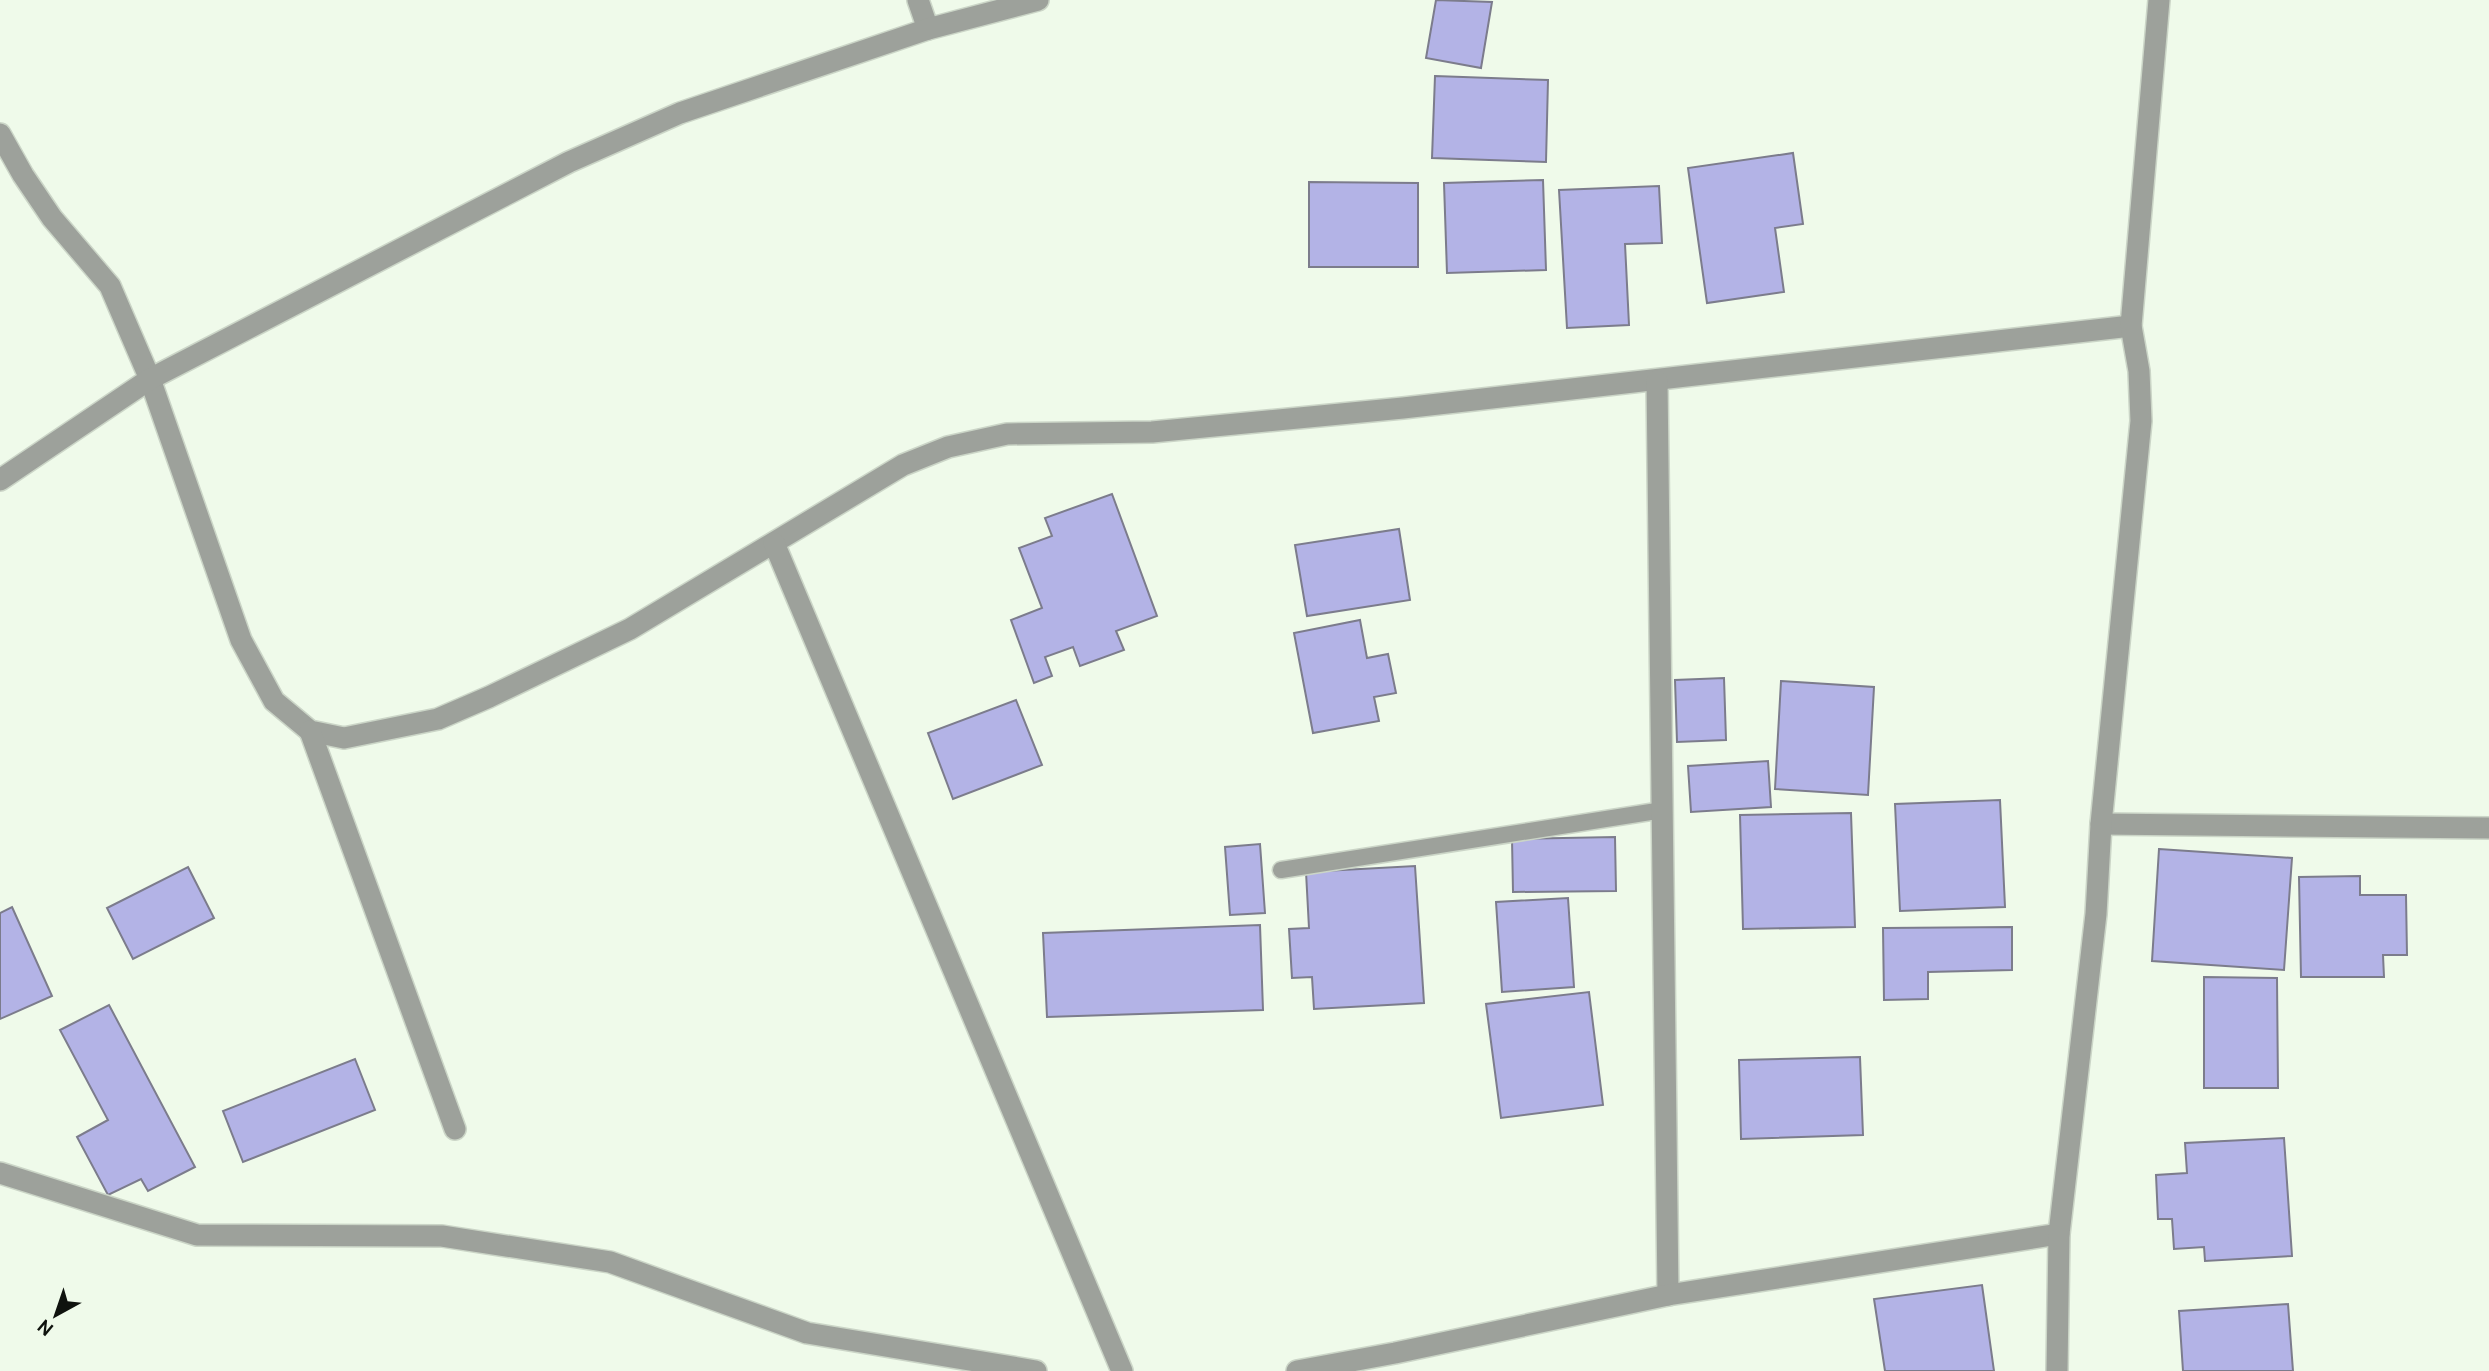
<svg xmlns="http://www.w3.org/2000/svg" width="2489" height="1371" font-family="Cabin,sans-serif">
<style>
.building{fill:#b3b3e6;stroke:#7c7c8c;stroke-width:2}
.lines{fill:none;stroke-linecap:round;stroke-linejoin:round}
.lane-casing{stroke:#cbd5c7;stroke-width:19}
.street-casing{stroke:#cbd5c7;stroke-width:24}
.lane{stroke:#9da19b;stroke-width:16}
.street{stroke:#9da19b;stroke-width:21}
</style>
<rect width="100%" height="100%" fill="#effaea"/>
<g class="building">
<path d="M1436 0 1492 2 1481 68 1426 58Z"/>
<path d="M1435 76 1548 80 1546 162 1432 158Z"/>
<path d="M1793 153 1803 224 1775 228 1784 292 1707 303 1688 168Z"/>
<path d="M1543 180 1546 270 1447 273 1444 183Z"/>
<path d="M1309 182 1418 183V267H1309Z"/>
<path d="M1659 186 1662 243 1625 244 1629 325 1567 328 1559 190Z"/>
<path d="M1112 494 1157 616 1116 631 1124 650 1080 666 1073 647 1045 657 1052 676 1034 683 1011 620 1042 608 1019 548 1052 536 1045 518Z"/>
<path d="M1399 529 1410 600 1307 616 1295 545Z"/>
<path d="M1360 620 1367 658 1388 654 1396 693 1374 697 1379 721 1313 733 1294 633Z"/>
<path d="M1724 678 1726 740 1677 742 1675 680Z"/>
<path d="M1781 681 1874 687 1868 795 1775 789Z"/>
<path d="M1016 700 1042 765 953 799 928 733Z"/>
<path d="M1768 761 1771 807 1691 812 1688 766Z"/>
<path d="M2000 800 2005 907 1900 911 1895 804Z"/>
<path d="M1851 813 1855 927 1743 929 1740 815Z"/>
<path d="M1615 837 1616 891 1513 892 1512 839Z"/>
<path d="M1260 844 1265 913 1230 915 1225 847Z"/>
<path d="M2159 849 2292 858 2284 970 2152 961Z"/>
<path d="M1415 866 1424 1003 1314 1009 1312 977 1292 978 1289 929 1309 928 1306 872Z"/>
<path d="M188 867 214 918 133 959 107 908Z"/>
<path d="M2360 876V895H2406L2407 955H2383L2384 977H2301L2299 877Z"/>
<path d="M1568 898 1574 987 1502 992 1496 902Z"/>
<path d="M12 907 52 996 0 1019V913Z"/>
<path d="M1260 925 1263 1010 1047 1017 1043 933Z"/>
<path d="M2012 927V970L1928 972V999L1884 1000 1883 928Z"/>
<path d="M2204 977 2277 978 2278 1088H2204Z"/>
<path d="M1589 992 1603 1105 1501 1118 1486 1004Z"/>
<path d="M109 1005 195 1167 148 1191 141 1179 108 1195 77 1137 108 1120 60 1030Z"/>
<path d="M1860 1057 1863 1135 1741 1139 1739 1060Z"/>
<path d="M355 1059 375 1110 243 1162 223 1111Z"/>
<path d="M2284 1138 2292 1256 2205 1261 2204 1247 2174 1249 2172 1219H2158L2156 1175 2187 1173 2185 1143Z"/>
<path d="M1982 1285 1994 1371H1885L1874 1299Z"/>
<path d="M2288 1304 2293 1371H2183L2179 1311Z"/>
</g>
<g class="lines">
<defs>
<path id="lane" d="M1281 870 1663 810"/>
<g id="street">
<path d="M918 0 928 29"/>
<path d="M0 134 23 175 52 218 110 286 150 379 241 640 274 701 310 731 344 738 438 719 489 697 630 629 903 465 948 447 1007 434 1152 432 1403 408 2131 326"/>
<path d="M1657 381 1668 1295"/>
<path d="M0 480 150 379 569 162 680 113 928 29 1038 0"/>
<path d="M774 543 1122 1371"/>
<path d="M310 731 455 1129"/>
<path d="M2101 824 2489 828"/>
<path d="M0 1173 197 1235 442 1236 610 1262 807 1333 1036 1371"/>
<path d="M1297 1371 1395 1353 1668 1295 2059 1234"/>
<path d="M2057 1371 2059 1234 2096 914 2101 824 2141 421 2139 371 2131 326 2159 0"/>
</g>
</defs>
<use href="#lane" class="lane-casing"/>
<use href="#street" class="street-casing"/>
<use href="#lane" class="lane"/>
<use href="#street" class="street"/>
</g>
<g transform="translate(56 1315) rotate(220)" stroke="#effaea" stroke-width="5" paint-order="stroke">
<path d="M0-5L12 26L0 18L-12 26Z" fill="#0f130e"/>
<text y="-10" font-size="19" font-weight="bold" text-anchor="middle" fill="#0f130e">N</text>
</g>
</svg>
